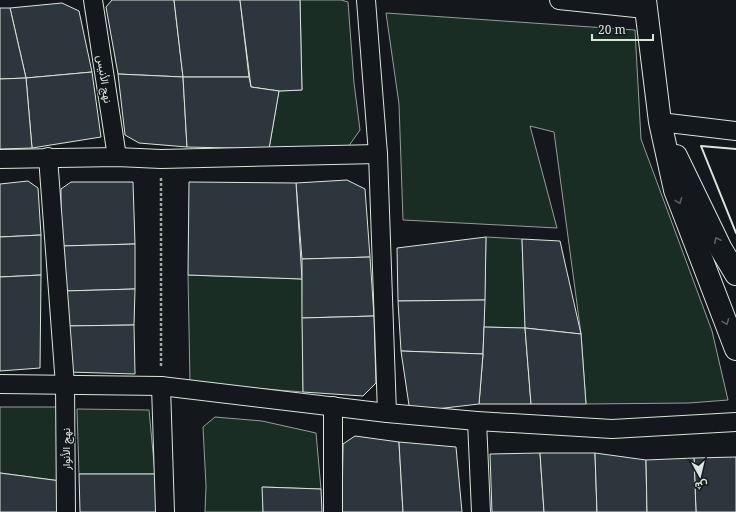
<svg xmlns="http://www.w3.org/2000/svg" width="736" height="512" font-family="'Noto Serif',Vazirmatn,serif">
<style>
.green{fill:#1a2d24;stroke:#939e99}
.building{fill:#2c363c;stroke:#d8e6dc}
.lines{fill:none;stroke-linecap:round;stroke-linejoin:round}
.minor-casing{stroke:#d8e6dc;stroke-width:20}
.tertiary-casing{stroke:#d8e6dc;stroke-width:24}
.path{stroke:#9da8a2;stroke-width:2.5;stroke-dasharray:3 2;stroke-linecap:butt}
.minor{stroke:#14181c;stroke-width:18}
.tertiary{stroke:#14181c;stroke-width:22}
.wall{stroke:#d8e6dc;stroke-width:2}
.oneway{stroke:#59605f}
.labels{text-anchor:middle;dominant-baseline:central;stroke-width:3;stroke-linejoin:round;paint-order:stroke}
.street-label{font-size:11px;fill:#d8e6dc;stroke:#14181c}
</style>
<rect width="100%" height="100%" fill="#14181c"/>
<g class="green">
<path d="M300 0H341L348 2 354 83 360 130 348 147 269 149 279 91 302 90Z"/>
<path d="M386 13 635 30 641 139 712 331 728 400 689 403 586 404 581 334 554 132 530 126 557 228 403 220 399 104Z"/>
<path d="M486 237 522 239 525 328 484 327Z"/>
<path d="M188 275 302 279 303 392 190 383Z"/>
<path d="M0 407H59L61 481 0 473Z"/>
<path d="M77 409 149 410 155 474H79Z"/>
<path d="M215 417 262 421 316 433 321 489 263 487V512H205L206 486 203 427Z"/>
</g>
<g class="building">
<path d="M112 0H174L183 77 118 74 106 7Z"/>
<path d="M174 0H240L249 77H183Z"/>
<path d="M240 0H300L302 90 279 91 251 87Z"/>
<path d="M62 3 79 11 92 72 26 78 10 8Z"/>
<path d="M0 8H10L26 78 0 79Z"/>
<path d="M92 72 101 137 32 148 26 78Z"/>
<path d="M118 74 183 77 187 147 139 143 125 135Z"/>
<path d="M183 77H249L251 87 279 91 269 149 187 147Z"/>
<path d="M26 78 32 148 0 149V79Z"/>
<path d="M347 180 365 189 370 257 302 259 296 183Z"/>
<path d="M28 181 38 188 41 235 0 237V184Z"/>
<path d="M71 182H133L135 244 61 246V189Z"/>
<path d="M189 182 296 183 302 279 188 275Z"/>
<path d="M41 235V275L0 277V237Z"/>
<path d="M486 237 485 300 398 301 397 248Z"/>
<path d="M522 239 560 241 581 334 525 328Z"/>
<path d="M135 244V289L64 291 61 246Z"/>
<path d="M370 257 374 316 302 318V259Z"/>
<path d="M41 275 40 368 0 371V277Z"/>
<path d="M135 289 134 325 64 326V291Z"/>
<path d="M485 300 483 354 401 351 398 301Z"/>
<path d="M374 316 376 383 363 396 303 392 302 318Z"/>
<path d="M134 325 135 374 68 372 64 326Z"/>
<path d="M484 327 525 328 531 404H479L483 354Z"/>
<path d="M525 328 581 334 586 404H531Z"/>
<path d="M401 351 483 354 479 404 410 412Z"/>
<path d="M355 436 399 442 403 512H342L343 444Z"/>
<path d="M399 442 456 447 462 512H403Z"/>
<path d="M540 453 544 512H492L490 454Z"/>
<path d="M540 453H595L597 512H544Z"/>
<path d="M595 453 646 460 647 512H597Z"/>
<path d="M736 457V512H696L694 458Z"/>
<path d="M694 458 696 512H647L646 460Z"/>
<path d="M0 473 61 481 63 512H0Z"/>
<path d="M79 474H155L157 512H80Z"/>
<path d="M262 487 321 489 322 512H263Z"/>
</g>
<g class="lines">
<defs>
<g id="minor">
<path d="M93 0 117 157"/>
<path d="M366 0 378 154 387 413"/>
<path d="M559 0 645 9"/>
<path d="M660 122 736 131"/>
<path d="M48 157 65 385 66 512"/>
<path d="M0 159 117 157 161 159 378 154"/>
<path d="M0 384 161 386 387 413 477 421 612 429 736 422"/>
<path d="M161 386 165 512"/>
<path d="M477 421 481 512"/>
<path d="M333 512V406"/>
</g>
<g id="tertiary">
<path d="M645 0 660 122 675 190 736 349"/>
<path d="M676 156 721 249 736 274"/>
</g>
</defs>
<use href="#minor" class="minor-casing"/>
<use href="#tertiary" class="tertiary-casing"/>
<path class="path" d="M161 366V177"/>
<use href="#minor" class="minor"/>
<use href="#tertiary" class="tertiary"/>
<path class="wall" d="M736 149 701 146 736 233"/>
</g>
<defs><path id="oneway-chevron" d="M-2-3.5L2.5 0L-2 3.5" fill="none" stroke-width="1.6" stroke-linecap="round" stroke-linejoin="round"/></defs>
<g class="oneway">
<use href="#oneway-chevron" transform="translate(679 201) rotate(69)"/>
<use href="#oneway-chevron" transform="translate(717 240) rotate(-116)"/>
<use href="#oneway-chevron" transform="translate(726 322) rotate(69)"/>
</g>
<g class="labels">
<g class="street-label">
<text transform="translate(105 79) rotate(81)">نهج الأنيس</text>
<text transform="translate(65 449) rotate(-90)">نهج الأنوار</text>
</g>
</g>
<g transform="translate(700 476) rotate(172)" stroke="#14181c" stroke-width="3" paint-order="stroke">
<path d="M0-3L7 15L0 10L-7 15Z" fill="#d8e6dc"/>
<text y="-6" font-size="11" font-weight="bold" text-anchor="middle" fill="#d8e6dc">ش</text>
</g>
<path d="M592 34v6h61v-6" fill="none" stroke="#d8e6dc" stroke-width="2"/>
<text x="598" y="34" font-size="12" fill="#d8e6dc" stroke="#14181c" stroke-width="3" paint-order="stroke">20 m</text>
</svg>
